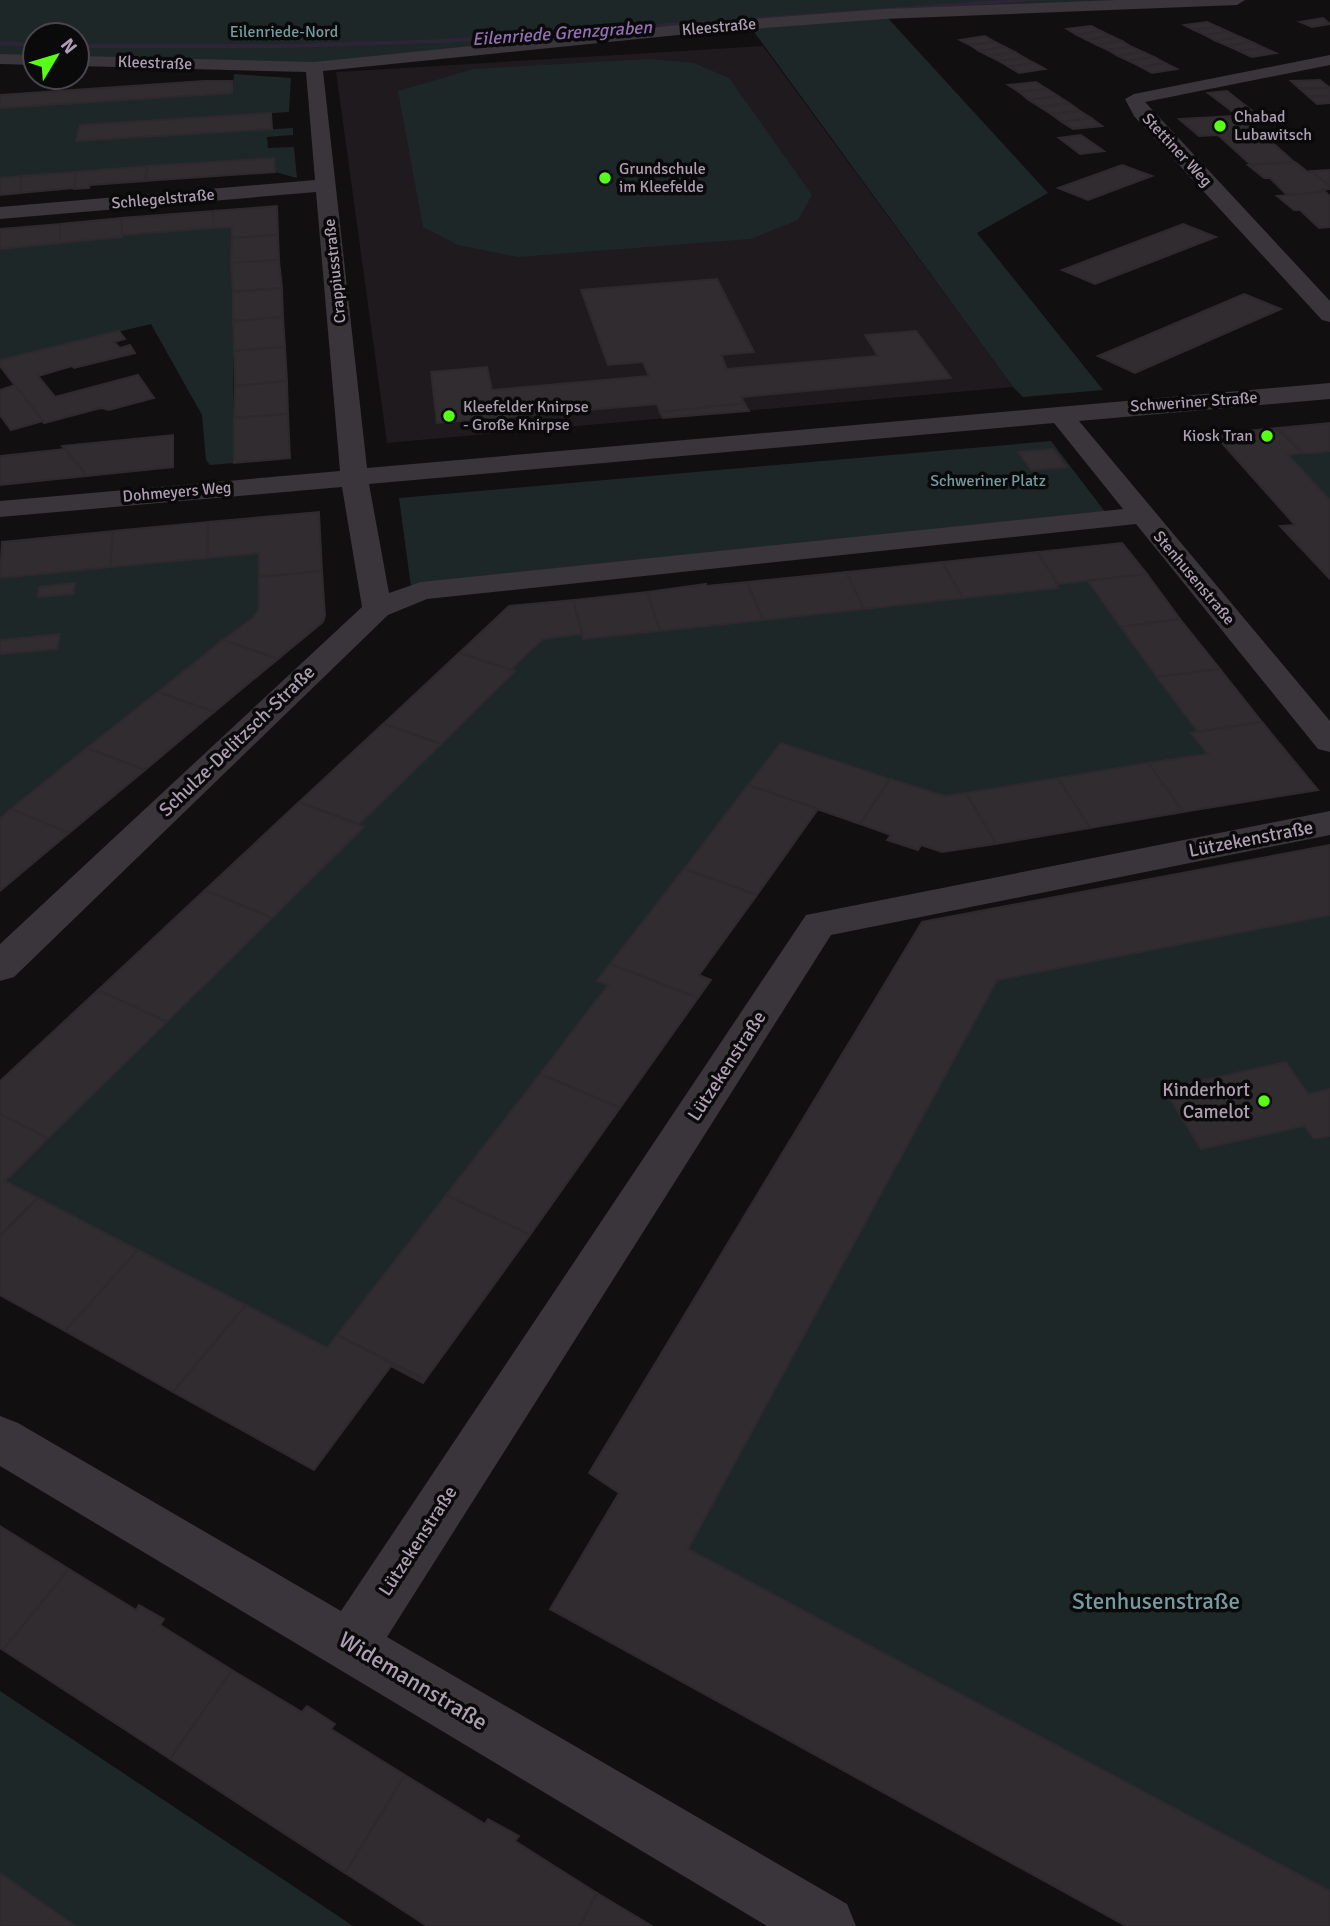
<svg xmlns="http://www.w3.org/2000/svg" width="1330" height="1926" font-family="Signika,sans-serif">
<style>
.built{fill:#1e1a1d}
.green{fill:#1e2728;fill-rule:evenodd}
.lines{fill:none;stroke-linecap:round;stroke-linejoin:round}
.stream{fill:#2d2435;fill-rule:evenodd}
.building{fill:#302c2f;stroke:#2d292c;stroke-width:2}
.minor{fill:#3a343b;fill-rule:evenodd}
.poi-dot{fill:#57ff18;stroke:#0b0a0b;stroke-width:2.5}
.labels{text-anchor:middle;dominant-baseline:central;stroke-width:7;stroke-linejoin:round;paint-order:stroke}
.far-street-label{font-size:16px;fill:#ae9eb3;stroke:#0b0a0b}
.far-park-label{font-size:16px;fill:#739ba1;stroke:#0b0a0b}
.far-poi-label{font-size:16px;fill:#ae9eb3;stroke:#0b0a0b;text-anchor:start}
.far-water-label{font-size:18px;font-style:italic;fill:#9470b3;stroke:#0b0a0b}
.street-label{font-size:19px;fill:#ae9eb3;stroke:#0b0a0b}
.poi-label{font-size:19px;fill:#ae9eb3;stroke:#0b0a0b;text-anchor:end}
.near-park-label{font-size:23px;fill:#739ba1;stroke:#0b0a0b}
.near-street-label{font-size:23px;fill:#ae9eb3;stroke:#0b0a0b}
</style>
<rect width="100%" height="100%" fill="#110f10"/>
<path class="built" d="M763 46 1013 387 387 443 336 72Z"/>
<g class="green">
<path d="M0 0H1237L885 15 1048 193 977 233 1103 390 1023 397 1013 387 749 25 347 65 77 61V35H35V60L0 59Z"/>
<path d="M648 59 694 63 729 78 812 195 798 220 751 239 518 257 458 245 423 227 398 91 474 69Z"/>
<path d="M234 74 291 78 289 112 80 125 76 140 293 128V135L267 137 268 148 294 147 297 178 275 172 273 158 0 178V108L232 92Z"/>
<path d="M232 227 234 463 210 465 206 460 202 415 151 324 0 360V249L122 235Z"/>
<path d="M1051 441 1106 513 411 587 399 498ZM1053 449 1067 467 1031 470 1018 453Z"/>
<path d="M1330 451V500L1288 455Z"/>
<path d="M259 553V609L253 618 0 818V578Z"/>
<path d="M1088 581 1198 732 1192 734 1208 754 945 796 781 743 597 981 608 986 327 1348 5 1181 363 827 359 824 515 670 512 668 543 639 582 634 584 639 1057 588 1056 584Z"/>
<path d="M1330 915V1891L688 1549 997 980Z"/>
<path d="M0 1691 353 1926H75L0 1873Z"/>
</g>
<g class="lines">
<g class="stream">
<path d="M999 0H1049L444 43 286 48H77V44H286L444 39Z"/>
<path d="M0 41 35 43V47L0 45Z"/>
</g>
</g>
<g class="building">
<path d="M1323 18 1330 24 1312 27 1300 22Z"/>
<path d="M1207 22 1218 27 1194 30 1184 25Z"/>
<path d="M1091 26 1101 31 1077 35 1067 29Z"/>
<path d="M1218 27 1229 32 1205 35 1194 30Z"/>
<path d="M1101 31 1111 36 1087 40 1077 35Z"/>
<path d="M1229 32 1240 37 1216 41 1205 35Z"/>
<path d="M985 36 995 42 970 45 960 40Z"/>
<path d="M1111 36 1122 41 1097 45 1087 40Z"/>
<path d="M1240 37 1252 42 1228 46 1216 41Z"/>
<path d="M1122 41 1132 47 1108 50 1097 45Z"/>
<path d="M995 42 1005 47 979 51 970 45Z"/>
<path d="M1252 42 1264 48 1239 51 1228 46Z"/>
<path d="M1005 47 1015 52 989 56 979 51Z"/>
<path d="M1132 47 1143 52 1118 56 1108 50Z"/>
<path d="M1264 48 1276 53 1252 57 1239 51Z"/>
<path d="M1015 52 1025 58 999 61 989 56Z"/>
<path d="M1143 52 1154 57 1129 61 1118 56Z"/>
<path d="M1154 57 1165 63 1141 67 1129 61Z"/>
<path d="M1025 58 1034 63 1009 67 999 61Z"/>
<path d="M1034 63 1045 69 1019 73 1009 67Z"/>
<path d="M1165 63 1177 69 1152 73 1141 67Z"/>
<path d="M1320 80 1330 88 1300 89 1291 81Z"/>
<path d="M204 81H232V93L0 108V95Z"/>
<path d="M1036 82 1047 89 1019 92 1008 85Z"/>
<path d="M1330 88V96L1309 97 1300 89Z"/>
<path d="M1047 89 1058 96 1029 100 1019 92Z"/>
<path d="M1227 91 1256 114 1237 115 1208 93Z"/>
<path d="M1058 96 1069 103 1040 107 1029 100Z"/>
<path d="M1330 96V103L1317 104 1309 97Z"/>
<path d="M1069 103 1080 111 1051 114 1040 107Z"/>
<path d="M1080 111 1091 118 1062 122 1051 114Z"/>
<path d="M271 113 272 129 76 141 80 125Z"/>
<path d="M1233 116 1264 135 1294 162 1251 165 1218 135 1199 136 1179 119Z"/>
<path d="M1091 118 1102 126 1073 129 1062 122Z"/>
<path d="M1081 135 1104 151 1080 154 1059 138Z"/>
<path d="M274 158 275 172 145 181 147 166Z"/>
<path d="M1295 162 1308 172 1311 171 1330 186V189L1322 190 1325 192 1287 195 1270 178H1264L1248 165Z"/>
<path d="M1122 165 1152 176 1088 200 1058 188Z"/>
<path d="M147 166 145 181 90 185 89 188 74 189 76 172Z"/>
<path d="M1330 170V186L1311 171Z"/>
<path d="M76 172 74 188 20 193 21 176Z"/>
<path d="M21 176 20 193 0 195V178Z"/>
<path d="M1325 192 1330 196V227L1319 228 1300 210H1294L1277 196Z"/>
<path d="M277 206 278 235 232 238V227L213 228V211Z"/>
<path d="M213 211V228L122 235 121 218Z"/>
<path d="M121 218 122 237 60 243V224Z"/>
<path d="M60 224V243L0 249V229Z"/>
<path d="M1183 224 1216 237 1095 284 1062 270Z"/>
<path d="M278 235 279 260 231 263 232 238Z"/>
<path d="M279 260 282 288 233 292 231 263Z"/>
<path d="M717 279 754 352 721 355 727 369 878 356 865 335 916 331 951 378 741 397 745 404 698 409 660 412 657 404 437 423 431 372 487 367 492 390 649 376 643 362 608 365 581 290Z"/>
<path d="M282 288 283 317 233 321V292Z"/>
<path d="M1244 294 1281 309 1135 373 1098 356Z"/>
<path d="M283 317 285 347 234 351 233 321Z"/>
<path d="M119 331 125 339 114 342 120 348 130 345 135 353 74 368 72 366 38 376 55 397 138 375 154 398 109 410 101 408 44 423 0 366V360Z"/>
<path d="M285 347 287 381 235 386 234 351Z"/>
<path d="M287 381 288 414 234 418 235 386Z"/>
<path d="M15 385 43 421 11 430 0 415V390Z"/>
<path d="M738 404H745L749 411 663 418 660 412Z"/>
<path d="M288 414 290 458 234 463V418Z"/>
<path d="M1330 423V451L1312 453H1302L1277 428Z"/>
<path d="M1277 428 1302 453 1288 455 1330 500V579L1280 526 1295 525 1214 434Z"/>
<path d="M173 435V467L87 476 62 446Z"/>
<path d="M65 449 87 476 0 485V456Z"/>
<path d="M1053 449 1067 467 1031 470 1018 452Z"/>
<path d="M319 512 322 571 259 577V553L207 558 208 522Z"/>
<path d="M208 522 207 558 110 567 113 531Z"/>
<path d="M113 531 110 567 0 578 2 542Z"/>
<path d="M1122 543 1147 574 1058 584 1037 552Z"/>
<path d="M1037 552 1058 584H1056L1058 588 963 598 942 562Z"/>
<path d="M942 562 963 598 864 609 846 572Z"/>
<path d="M322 571 325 616 323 622 278 659 223 640 253 618 259 609V577Z"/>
<path d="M846 572 864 609 763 620 747 582Z"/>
<path d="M1147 574 1180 619 1121 627 1088 581Z"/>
<path d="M747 582 763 620 660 631 647 592 706 584V586Z"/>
<path d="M75 583 73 594 38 597 39 587Z"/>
<path d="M647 592 660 631 583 639 573 600Z"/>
<path d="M573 600 582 634 543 639 512 668 515 671 459 653 509 606Z"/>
<path d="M1180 619 1220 669 1157 677 1121 627Z"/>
<path d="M60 634 57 649 0 654V640Z"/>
<path d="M223 640 278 659 214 712 158 692Z"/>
<path d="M459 653 515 671 441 744 383 724Z"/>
<path d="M1220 669 1262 722 1198 732 1157 677Z"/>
<path d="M158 692 214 712 145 770 87 748Z"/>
<path d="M1262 722 1318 790 1183 812 1148 763 1208 754 1191 733Z"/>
<path d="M383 724 441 744 359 824 299 802Z"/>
<path d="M781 743 890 779 860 824 748 785Z"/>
<path d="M87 748 145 770 69 833 11 809Z"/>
<path d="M1148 763 1183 812 1090 828 1058 778Z"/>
<path d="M1058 778 1090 828 996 844 966 793Z"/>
<path d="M890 779 945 796 966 793 996 844 942 852 921 845 918 850 887 840 891 835 860 824Z"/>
<path d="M748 785 818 809 757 895 684 869Z"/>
<path d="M299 802 364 827 272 918 205 890Z"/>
<path d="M11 809 69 833 0 891V818Z"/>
<path d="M1330 845V915L997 980 688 1549 1330 1891V1926H1126L550 1609 619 1493 589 1473 922 922Z"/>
<path d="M684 869 757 895 699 975 711 980 698 998 610 964Z"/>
<path d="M205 890 272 918 167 1022 98 990Z"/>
<path d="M610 964 698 998 620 1108 540 1074 608 985 597 981Z"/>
<path d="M98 990 167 1022 48 1138 0 1114V1081Z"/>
<path d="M1286 1062 1308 1094 1330 1089V1136L1314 1139 1304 1126 1201 1149 1164 1089Z"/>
<path d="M540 1074 620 1108 530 1235 446 1195Z"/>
<path d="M0 1114 48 1138 5 1181 38 1198 0 1236Z"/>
<path d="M446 1195 530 1235 425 1380 337 1335Z"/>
<path d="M38 1198 138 1250 65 1331 0 1295V1236Z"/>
<path d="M138 1250 246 1305 173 1392 65 1331Z"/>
<path d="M246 1305 327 1348 337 1335 425 1380 423 1383 391 1366 314 1470 173 1392Z"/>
<path d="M0 1526 69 1569 3 1650 0 1648Z"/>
<path d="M69 1569 136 1610 139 1605 164 1619 160 1625 232 1670 170 1759 3 1650Z"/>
<path d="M232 1670 302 1712 307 1706 335 1724 331 1729 405 1775 345 1873 170 1759Z"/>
<path d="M405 1775 485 1824 488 1819 519 1836 515 1841 597 1893 580 1926H427L345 1873Z"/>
<path d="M0 1873 75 1926H0Z"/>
<path d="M597 1893 652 1926H580Z"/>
</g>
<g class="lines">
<g class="minor">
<path d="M1116 0H1245L1237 5 884 19 688 34 323 71 367 468 1330 383V399L1079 421 1330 721V752L1318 749 1136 524 427 599 388 615 14 977 0 981V944L362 607 342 487 0 517V501L340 471 316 192 0 219V207L315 180 306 72 77 66V56L314 62 688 24 884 9ZM1054 423 1123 509 421 582 389 593 369 484Z"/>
<path d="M0 54 35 55V65L0 64Z"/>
<path d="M1330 55V65L1145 102 1330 301V322L1322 320 1134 116 1125 99 1134 94Z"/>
<path d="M1330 811V835L831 935 387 1637 847 1904 856 1926H767L0 1466V1416L18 1423 341 1611 806 915Z"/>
</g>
</g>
<g class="poi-dot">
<circle cx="1220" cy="126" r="7"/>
<circle cx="605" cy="178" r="7"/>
<circle cx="449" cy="416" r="7"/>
<circle cx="1267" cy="436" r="7"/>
<circle cx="1264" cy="1101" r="7"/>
</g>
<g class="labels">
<g class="far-street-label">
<text transform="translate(719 27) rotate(-5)">Kleestraße</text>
<text transform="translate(155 63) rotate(2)">Kleestraße</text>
<text transform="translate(1177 150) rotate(47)">Stettiner Weg</text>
<text transform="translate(163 199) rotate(-5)">Schlegelstraße</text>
<text transform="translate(335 271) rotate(-96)">Crappiusstraße</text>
<text transform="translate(1194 402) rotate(-4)">Schweriner Straße</text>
<text transform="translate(177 492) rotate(-5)">Dohmeyers Weg</text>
<text transform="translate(1194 578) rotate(50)">Stenhusenstraße</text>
</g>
<g class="far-park-label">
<text x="284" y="32">Eilenriede-Nord</text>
<text x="988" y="481">Schweriner Platz</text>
</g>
<g class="far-poi-label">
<text x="1234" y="117">Chabad<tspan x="1234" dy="18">Lubawitsch</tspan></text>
<text x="619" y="169">Grundschule<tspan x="619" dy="18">im Kleefelde</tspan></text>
<text x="463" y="407">Kleefelder Knirpse<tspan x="463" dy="18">- Große Knirpse</tspan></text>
<text x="1253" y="436" text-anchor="end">Kiosk Tran</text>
</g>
<g class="far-water-label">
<text transform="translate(562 33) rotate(-4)">Eilenriede Grenzgraben</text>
</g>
<g class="street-label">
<text transform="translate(237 741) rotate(-44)">Schulze-Delitzsch-Straße</text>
<text transform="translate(1251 839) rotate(-11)">Lützekenstraße</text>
<text transform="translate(727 1066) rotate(-57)">Lützekenstraße</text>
<text transform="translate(418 1541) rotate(-57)">Lützekenstraße</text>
</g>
<g class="poi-label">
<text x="1250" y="1090">Kinderhort<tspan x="1250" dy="22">Camelot</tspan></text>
</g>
<g class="near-park-label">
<text x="1156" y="1601">Stenhusenstraße</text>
</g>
<g class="near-street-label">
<text transform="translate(413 1681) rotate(31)">Widemannstraße</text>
</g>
</g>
<g transform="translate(56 56) rotate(52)"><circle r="33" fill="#0b0a0b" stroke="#4c454e" stroke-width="2"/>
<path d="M0-5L12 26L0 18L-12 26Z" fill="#57ff18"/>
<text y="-10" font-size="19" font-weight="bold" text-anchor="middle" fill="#ae9eb3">N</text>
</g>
</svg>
